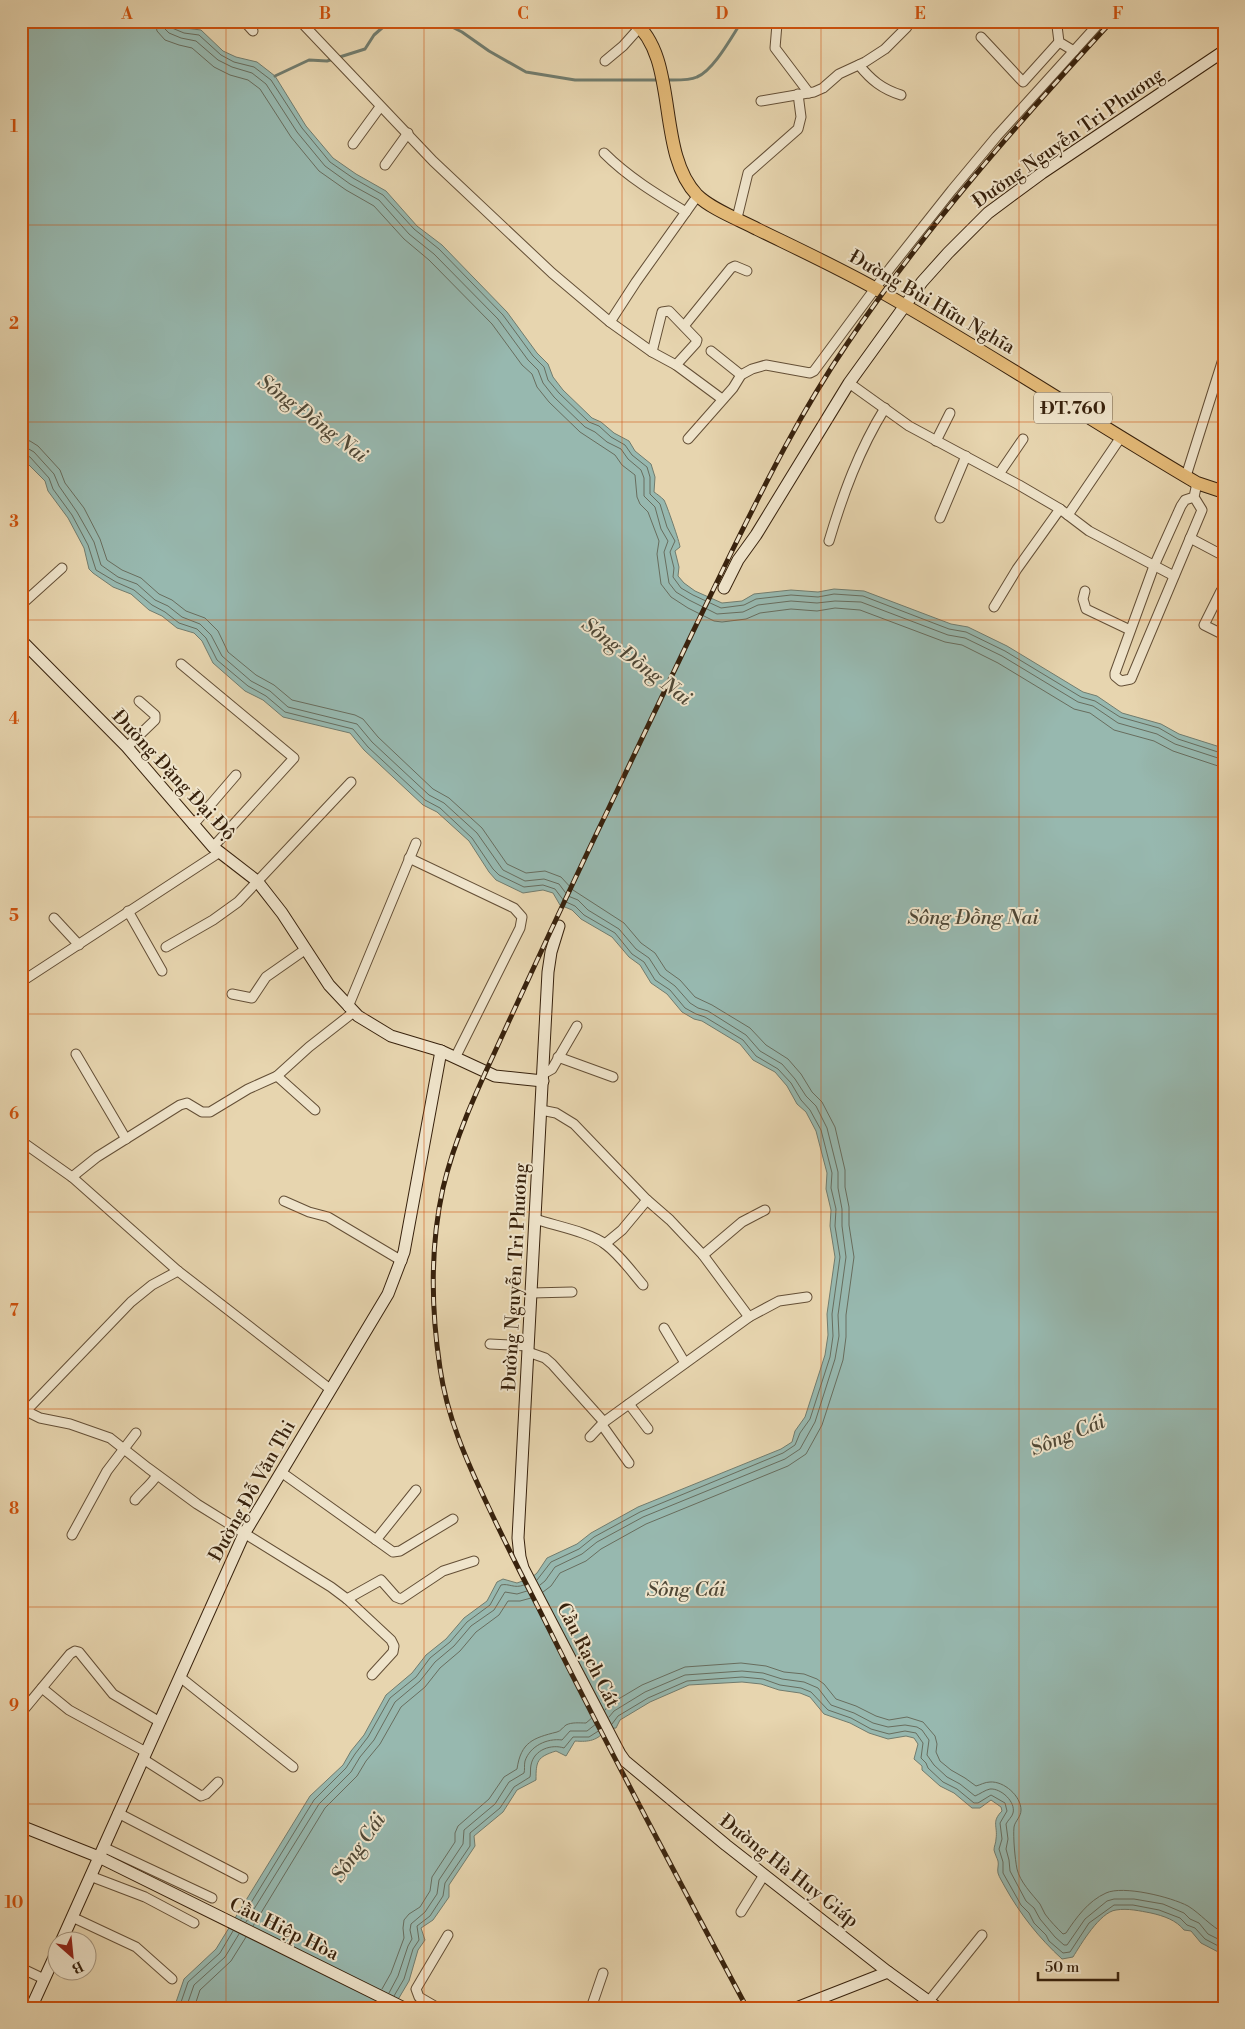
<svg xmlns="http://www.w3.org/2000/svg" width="1245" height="2029" font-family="'Libre Bodoni',serif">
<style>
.water{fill:#97b8af;stroke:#717c6e}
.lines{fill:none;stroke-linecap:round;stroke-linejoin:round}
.shore{stroke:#686d5e;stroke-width:1}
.stream{stroke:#717c6e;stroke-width:3}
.street-casing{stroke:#644f36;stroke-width:11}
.secondary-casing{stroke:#38220d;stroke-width:13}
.primary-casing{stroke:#38220d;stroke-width:14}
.street{stroke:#efe4cb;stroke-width:9}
.secondary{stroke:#efe4cb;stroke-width:11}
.primary{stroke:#e4ba78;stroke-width:12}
.rail-casing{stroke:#38220d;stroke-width:5}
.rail{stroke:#efe4cb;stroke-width:3;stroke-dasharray:9;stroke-linecap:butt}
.grid{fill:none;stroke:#ce510c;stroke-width:1;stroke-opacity:0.55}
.labels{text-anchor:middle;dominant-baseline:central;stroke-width:4;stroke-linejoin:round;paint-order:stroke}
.shield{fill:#efe4cb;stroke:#6f5c46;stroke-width:1}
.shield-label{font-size:18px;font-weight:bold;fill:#38220d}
.street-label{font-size:19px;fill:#38220d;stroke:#efe4cb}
.water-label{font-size:20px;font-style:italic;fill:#504836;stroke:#efe4cb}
.neatline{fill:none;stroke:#ce510c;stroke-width:2}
.grid-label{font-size:16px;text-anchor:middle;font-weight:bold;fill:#ce510c}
</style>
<rect width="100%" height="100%" fill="#e7d5af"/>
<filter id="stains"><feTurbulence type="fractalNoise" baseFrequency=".004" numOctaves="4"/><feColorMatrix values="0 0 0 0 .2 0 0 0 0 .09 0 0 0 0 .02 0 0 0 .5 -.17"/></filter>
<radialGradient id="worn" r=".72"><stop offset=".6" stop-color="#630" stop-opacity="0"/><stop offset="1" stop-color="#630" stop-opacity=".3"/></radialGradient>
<path class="water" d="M21 21H169L185 28 201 30 223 51 236 57 257 62 275 76 306 126 333 158 356 174 386 191 417 226 442 245 507 312 537 353 548 364 553 377 563 390 592 418 601 422 614 433 629 441 635 451 651 464 655 477 654 492C657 494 661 497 664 500 666 503 680 543 680 547L675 551 679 567 678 576 684 583 695 591 722 603 742 601 754 594 791 590 818 592 834 589 864 591 951 624 968 627 1007 646 1083 692 1097 696 1122 713 1161 724 1179 734 1220 747 1224 751V1955L1201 1943 1191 1931 1184 1930C1176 1920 1164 1916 1151 1913 1140 1911 1128 1908 1116 1910 1100 1912 1081 1944 1073 1957L1062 1959C1039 1938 1020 1914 1005 1887 1003 1883 999 1877 998 1873 997 1869 999 1865 998 1861 997 1858 995 1854 994 1850 994 1846 996 1843 996 1839 998 1826 991 1822 1002 1811L1001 1807 991 1800 980 1808H972L954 1793 940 1786 922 1770V1766L914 1759 918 1744 914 1738 906 1736 888 1739 869 1733 850 1723 824 1714 810 1697 800 1693 779 1690 761 1684 742 1682 689 1685 650 1702 620 1720 616 1728 607 1729C597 1741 589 1742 575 1741L566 1756 556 1751C537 1757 536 1761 536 1780L517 1790 503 1812 474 1836 475 1846 449 1885V1897L433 1920 421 1928 425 1940 418 1950 409 1981 393 2008H174L184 1979 216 1949 310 1796 343 1765 351 1751 364 1735 386 1695 412 1673 426 1655 446 1639 464 1618 487 1601 497 1582 503 1579 517 1583 531 1578 537 1573 547 1558 577 1544 591 1533 638 1507 781 1449 792 1442 795 1431 805 1417 825 1355 828 1335 827 1314 835 1257 830 1226 831 1210 826 1189 827 1173 816 1131 806 1112 797 1104 787 1086 775 1072 753 1060 740 1044 702 1021 694 1019 682 1012 667 994 651 983 640 965 629 957 612 937 581 919 572 910 560 905 553 893 543 890 523 893 496 880 489 872 469 841 437 812 423 805 364 750 350 733 283 717 263 700 245 691 213 663 202 641 194 633 177 628 162 616 149 610 131 594 113 587 93 573 89 569 84 548 68 518 48 491 45 481 21 457Z"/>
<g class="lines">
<g class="shore">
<path d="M155 21 157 31 165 40 179 45 192 48 214 67 230 75 248 80 260 89 291 137 319 171 346 190 374 206 404 239 429 260 492 324 522 365 532 374 537 387 549 402 580 432 615 455 622 465 635 475 637 497 640 504 648 512 659 541 657 554 661 584 671 597 688 608 714 621 722 622 746 619 760 613 791 609 817 611 835 608 860 610 945 642 962 645 998 663 1074 709 1090 713 1114 730 1154 741 1173 751 1224 768"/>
<path d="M163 21 164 28 169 33 181 38 196 41 218 60 232 67 252 73 266 84 297 132 325 166 350 184 379 200 409 234 434 254 498 319 528 360 538 370 543 383 554 397 585 427 595 432 607 442 621 449 628 459 641 470 644 478V496L655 507 661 529 668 541 664 552 669 583 676 592 689 600 717 614 743 612 758 605 791 601 817 603 835 601 861 602 948 635 965 638 1002 656 1078 702 1093 706 1118 723 1157 734 1175 744 1224 760"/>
<path d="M169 21 172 28 184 33 199 35 221 55 234 62 254 67 271 80 302 128 330 162 353 178 383 195 414 229 439 249 503 315 533 356 544 367 548 380 559 393 589 422 599 426 611 437 625 445 632 455 647 467 650 477V494L660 504 667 527 675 541 670 552 674 568 673 577 681 588 693 595 721 608 744 605 756 599 791 595 818 597 834 594 863 596 949 629 966 632 1005 651 1081 697 1095 701 1120 717 1159 728 1178 739 1224 754"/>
<path d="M21 439 30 441 38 446 60 470 65 483 84 508 100 539 107 560 122 570 141 578 159 594 172 600 186 611 205 618 218 631 228 652 256 675 274 685 292 700 355 715 363 719 378 737 433 789 449 798 482 828 507 864 526 873 545 871 561 877 573 890 624 923 641 943 655 953 666 970 680 980 695 997 712 1005 750 1028 766 1045 788 1059 801 1074 812 1092 822 1102 835 1127 845 1170V1187L849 1207V1225L854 1257 846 1315V1337L843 1360 822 1425 806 1454 788 1466 646 1524 601 1549 586 1561 560 1573 551 1586 543 1592"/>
<path d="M21 447 27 448 34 452 54 474 59 486 77 512 94 542 101 565 118 577 137 584 155 600 168 606 182 617 200 624 211 635 222 656 251 681 270 691 288 707 357 724 372 742 429 795 444 803 477 833 503 870 525 881 544 879 559 884 568 896 578 900 588 910 619 929 636 949 649 958 660 975 675 986 690 1003 698 1008 708 1011 746 1035 760 1051 782 1064 795 1079 806 1096 816 1106 827 1128 838 1172V1188L842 1209V1226L846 1257 838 1315 839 1336 835 1359 815 1422 800 1449 785 1459 643 1517 597 1542 582 1554 555 1567 545 1581 540 1585"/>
<path d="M21 453 30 457 49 478 53 489 72 515 88 545 96 570 116 582 134 590 152 605 165 612 179 623 197 629 206 638 217 660 248 686 266 696 285 712 353 729 368 747 425 800 440 808 472 838 493 869 499 875 524 887 543 885 555 889 564 901 575 906 584 915 615 933 632 954 644 962 655 980 670 990 685 1008 696 1014 705 1017 743 1040 756 1056 778 1069 791 1083 801 1100 810 1110 821 1130 832 1173 831 1188 836 1209 835 1226 840 1257 832 1314 833 1336 830 1357 810 1419 800 1433 795 1445 783 1453 640 1512 594 1537 579 1549 551 1562 537 1580"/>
<path d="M605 1710 610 1704 642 1685 685 1667 741 1663 766 1666 784 1672 804 1674 817 1679 824 1684 836 1699 856 1706 876 1716 889 1720 907 1717 923 1722 935 1736 937 1744 936 1752 940 1761 951 1770 965 1778 976 1786C980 1785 985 1782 990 1782 1004 1781 1021 1796 1021 1810 1021 1817 1015 1821 1014 1827 1013 1837 1015 1859 1017 1869 1020 1882 1032 1894 1040 1904 1042 1907 1043 1911 1045 1914 1050 1921 1057 1928 1063 1934L1066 1933C1076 1918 1088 1901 1106 1893 1123 1885 1171 1897 1188 1906 1201 1914 1210 1926 1224 1933"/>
<path d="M609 1717 614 1711 645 1692 685 1675 742 1671 763 1673 782 1679 804 1682 818 1688 831 1705 854 1713 873 1723 888 1727 905 1725 917 1727 922 1730 929 1740 927 1755 934 1765 947 1777 960 1784 975 1796C980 1794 985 1790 990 1789 1001 1788 1016 1802 1013 1813 1012 1817 1008 1820 1006 1824L1008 1839 1006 1849 1009 1860 1010 1871 1026 1901 1034 1908 1040 1919 1055 1937 1064 1945H1067L1085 1919 1107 1901 1114 1899H1134L1163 1904 1184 1913 1190 1919 1199 1923 1208 1934 1224 1942"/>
<path d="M612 1724 618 1716 648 1698 687 1681 742 1677 763 1679 780 1685 801 1688 811 1692 828 1710 851 1718 871 1729 889 1734 905 1731 916 1733 923 1743 921 1758 926 1763 928 1768 943 1782 957 1789 974 1803H978L991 1795 1005 1803 1007 1811 1000 1823 1002 1839 999 1849 1003 1862V1873L1021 1905 1029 1913 1034 1923 1046 1935 1049 1941 1063 1953 1070 1952 1089 1923 1114 1905H1133L1159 1910 1180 1918 1187 1925 1195 1928 1205 1939 1224 1949"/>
<path d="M241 1919 314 1800 346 1768 355 1754 368 1737 390 1698 416 1677 430 1658 450 1642 467 1622 490 1605 501 1585C509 1583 514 1589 524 1585"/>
<path d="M246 1922 319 1804 351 1772 360 1757 374 1740 395 1702 420 1681 435 1662 454 1646 471 1626 494 1610 505 1592 517 1594 527 1591"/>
<path d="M253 1926 325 1808 357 1776 366 1761 380 1744 401 1707 425 1687 440 1668 460 1651 476 1632 499 1615 508 1601H520L531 1598"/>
<path d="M382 1989 391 1973 404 1938 403 1928 404 1920 409 1914 420 1907 430 1891 432 1877 455 1842V1833L458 1826 489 1799 504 1777 517 1769C521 1742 533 1738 557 1732 561 1731 563 1727 566 1725 572 1722 579 1723 586 1723L593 1717"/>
<path d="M389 1993 398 1976 408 1946 412 1939 410 1930 411 1924 425 1912 437 1894 439 1880 463 1844 464 1830 495 1804 509 1782 524 1773C525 1770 524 1765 525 1761 530 1746 547 1738 562 1740L570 1731H587L596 1724"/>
<path d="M394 1996 404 1979 413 1949 419 1940 417 1926 430 1916 443 1896 445 1883 470 1846V1833L500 1808 514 1787 530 1777C531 1773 530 1769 531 1765 534 1749 552 1744 564 1748L573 1737H589L600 1730"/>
<path d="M179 2008 188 1982 220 1953 233 1931"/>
<path d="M186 2008 194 1985 225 1957 239 1934"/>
<path d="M194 2008 200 1990 231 1961 246 1937"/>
</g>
<g class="stream">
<path d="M440 21 462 32 489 51 526 72 575 80H659"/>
<path d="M275 76 309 60 327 61 365 49 374 35 390 21"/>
<path d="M665 80C675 80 688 81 697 77 714 70 732 36 742 21"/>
</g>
<defs>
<g id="street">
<path d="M244 21 253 31"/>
<path d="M300 21 433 161 552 273 610 322 652 352 676 365 722 399"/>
<path d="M1053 21 1057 26 1059 42 1074 51"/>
<path d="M777 24 775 48 809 93"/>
<path d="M981 37 1023 82 1059 42"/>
<path d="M605 61 623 46 640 27"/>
<path d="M859 65C871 80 882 89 901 95"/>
<path d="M761 101 814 92 823 88 839 74 865 62 885 49 907 27"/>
<path d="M353 144 380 107"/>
<path d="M604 153C628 177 656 194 686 212"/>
<path d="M385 165 408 133"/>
<path d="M737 218 748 173 798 129 801 117 798 94"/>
<path d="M610 322 636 282 698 195"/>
<path d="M684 326 731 268 735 266 747 271"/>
<path d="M711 351 741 375"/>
<path d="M652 352 662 312 669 311 697 340 696 343 676 365"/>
<path d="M849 383 909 426 1019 485 1060 509 1089 531 1174 576"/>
<path d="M688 439 733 388 741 375 752 369 766 365 810 373 814 371 891 267 952 190 997 136 1101 21"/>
<path d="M936 441 950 413"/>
<path d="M999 474 1023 439"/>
<path d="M1186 476 1224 356"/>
<path d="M1194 497 1202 510 1131 679 1121 681 1115 676V673L1154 566 1181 506 1185 500 1194 497 1197 483"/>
<path d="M1068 515 1121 437"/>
<path d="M940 518 966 456"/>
<path d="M1190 538 1224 556"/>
<path d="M829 541C843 494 859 450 885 408"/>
<path d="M1224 590 1221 591 1204 625 1224 635"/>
<path d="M1085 591 1083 599 1086 609 1130 630"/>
<path d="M21 605 62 568"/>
<path d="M994 607 1017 569 1060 509"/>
<path d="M181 664 294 758 213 847"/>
<path d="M127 747 155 720V715L139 701"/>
<path d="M193 825 236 775"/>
<path d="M409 858 514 908 522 917 520 928 455 1058"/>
<path d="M128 911 162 971"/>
<path d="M54 918 79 945"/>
<path d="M166 947 213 920 238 902 351 782"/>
<path d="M21 982 220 852"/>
<path d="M232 994 252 998 266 977 306 949"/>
<path d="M348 1007 416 843"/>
<path d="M76 1054 126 1139"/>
<path d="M558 1057 613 1077"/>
<path d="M543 1074 552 1069 577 1026"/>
<path d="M277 1076 315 1110"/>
<path d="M541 1110 556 1113 574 1124 647 1200 670 1220 703 1255 749 1317"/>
<path d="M21 1141 72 1177 178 1271 330 1389"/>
<path d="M72 1177 97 1157 180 1105 187 1103 202 1112H210L248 1089 277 1076 309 1047 350 1015"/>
<path d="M284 1201 309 1212 328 1217 402 1261"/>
<path d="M535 1219C556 1226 589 1232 605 1244 620 1255 631 1271 643 1285"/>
<path d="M605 1244 622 1230 647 1200"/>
<path d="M703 1255 742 1222 765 1210"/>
<path d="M531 1293 572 1292"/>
<path d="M664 1328 685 1363"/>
<path d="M490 1344 528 1346"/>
<path d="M528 1352 545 1358 552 1364 604 1422 749 1317 779 1301 807 1297"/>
<path d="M629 1404 648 1429"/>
<path d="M26 1411 40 1418 70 1424 110 1438 148 1468 197 1504 331 1587 347 1599 391 1640 394 1646 393 1652 372 1675"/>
<path d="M22 1412 26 1411 131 1302 152 1285 178 1271"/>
<path d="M602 1425 629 1463"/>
<path d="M590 1437 604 1422"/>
<path d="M281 1472 393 1552 400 1551 453 1519"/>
<path d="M135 1500C142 1491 151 1485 157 1475"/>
<path d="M72 1535 107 1471 136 1433"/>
<path d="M376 1540 416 1490"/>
<path d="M347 1599 381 1580 396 1597 401 1599 443 1571 474 1561"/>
<path d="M180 1677 293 1767"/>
<path d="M42 1688 69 1710 146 1752"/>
<path d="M21 1713 70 1654 75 1651 79 1652 113 1694 160 1722"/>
<path d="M143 1759 201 1796 206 1794 218 1782"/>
<path d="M118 1813 243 1878"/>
<path d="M103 1847 212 1898"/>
<path d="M90 1876 145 1897 194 1923"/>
<path d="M741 1912 764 1875"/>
<path d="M72 1917 136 1947 172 1979"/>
<path d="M21 1968 44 1979"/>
<path d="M929 2001 982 1935"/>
<path d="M438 2008 419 1997 416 1989 448 1935"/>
<path d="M591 2008 603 1973"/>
</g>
<g id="secondary">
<path d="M724 588 738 560 756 535 849 383 922 282 948 253 988 213 1042 173 1224 51"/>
<path d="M21 640 127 747 213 847 257 881 282 913 329 985 358 1016 391 1036 441 1051 495 1076 543 1081"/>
<path d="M559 926 551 952 548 972 518 1538 520 1557 523 1568 620 1754 625 1761 726 1845 888 1972 938 2008"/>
<path d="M21 1826 99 1857 404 2008"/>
<path d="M61 1942 244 1534 388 1294 404 1252 441 1051"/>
<path d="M31 2008 58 1949"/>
<path d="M796 2008 888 1972"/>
</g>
<path id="primary" d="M633 21C680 58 655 151 697 195 711 209 740 220 757 229 798 249 839 268 878 290 986 351 1090 420 1197 483L1224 492"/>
</defs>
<use href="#street" class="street-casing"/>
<use href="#secondary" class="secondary-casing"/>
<use href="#primary" class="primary-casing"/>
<use href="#street" class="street"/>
<use href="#secondary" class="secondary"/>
<use href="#primary" class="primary"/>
<defs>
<path id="rail" d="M747 2008C676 1875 605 1742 538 1607 521 1574 504 1540 488 1506 467 1462 447 1417 440 1368 431 1308 430 1247 443 1188 457 1129 484 1076 509 1021 541 952 572 884 605 816 647 728 689 639 732 551 767 480 802 410 847 344 926 227 1016 125 1112 21"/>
</defs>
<use href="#rail" class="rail-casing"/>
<use href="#rail" class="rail"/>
</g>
<path class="grid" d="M226 21V2008M424 21V2008M622 21V2008M821 21V2008M1019 21V2008M21 225H1224M21 422H1224M21 620H1224M21 817H1224M21 1014H1224M21 1212H1224M21 1409H1224M21 1607H1224M21 1804H1224"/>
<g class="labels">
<rect class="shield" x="1034" y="392.5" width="78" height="31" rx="4"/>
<g class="shield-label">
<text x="1073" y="408">ĐT.760</text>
</g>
<g class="street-label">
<text transform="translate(1068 138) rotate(-35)">Đường Nguyễn Tri Phương</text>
<text transform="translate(932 302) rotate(30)">Đường Bùi Hữu Nghĩa</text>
<text transform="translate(174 775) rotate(47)">Đường Đặng Đại Độ</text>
<text transform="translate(515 1277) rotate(-87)">Đường Nguyễn Tri Phương</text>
<text transform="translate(252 1491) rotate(-61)">Đường Đỗ Văn Thi</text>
<text transform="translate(588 1655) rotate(63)">Cầu Rạch Cát</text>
<text transform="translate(789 1871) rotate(38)">Đường Hà Huy Giáp</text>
<text transform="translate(284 1929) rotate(26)">Cầu Hiệp Hòa</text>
</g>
<g class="water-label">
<text transform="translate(312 419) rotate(37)">Sông Đồng Nai</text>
<text transform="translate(636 662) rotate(37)">Sông Đồng Nai</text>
<text x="973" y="918">Sông Đồng Nai</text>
<text transform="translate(1068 1436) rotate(-22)">Sông Cái</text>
<text x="686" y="1590">Sông Cái</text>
<text transform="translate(359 1848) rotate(-55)">Sông Cái</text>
</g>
</g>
<rect width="1245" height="2029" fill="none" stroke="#e7d5af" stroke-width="55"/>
<g transform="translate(72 1956) rotate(153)"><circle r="24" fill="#efe4cb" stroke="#a6967f"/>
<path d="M0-4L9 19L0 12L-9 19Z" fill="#8f2418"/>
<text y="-8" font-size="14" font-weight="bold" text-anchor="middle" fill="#38220d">B</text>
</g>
<path d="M1038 1972v8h80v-8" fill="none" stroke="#38220d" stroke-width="2.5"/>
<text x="1045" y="1972" font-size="15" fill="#38220d" stroke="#efe4cb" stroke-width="4" paint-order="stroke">50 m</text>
<rect x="28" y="28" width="1190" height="1974" class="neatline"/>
<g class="grid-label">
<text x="127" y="19">A</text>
<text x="325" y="19">B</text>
<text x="523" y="19">C</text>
<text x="722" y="19">D</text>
<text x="920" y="19">E</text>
<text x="1118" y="19">F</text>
<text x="14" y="132">1</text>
<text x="14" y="329">2</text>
<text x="14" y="527">3</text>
<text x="14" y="724">4</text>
<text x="14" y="921">5</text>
<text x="14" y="1119">6</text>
<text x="14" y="1316">7</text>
<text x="14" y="1514">8</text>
<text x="14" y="1711">9</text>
<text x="14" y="1908">10</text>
</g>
<rect width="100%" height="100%" filter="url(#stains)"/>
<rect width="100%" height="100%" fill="url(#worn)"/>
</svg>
